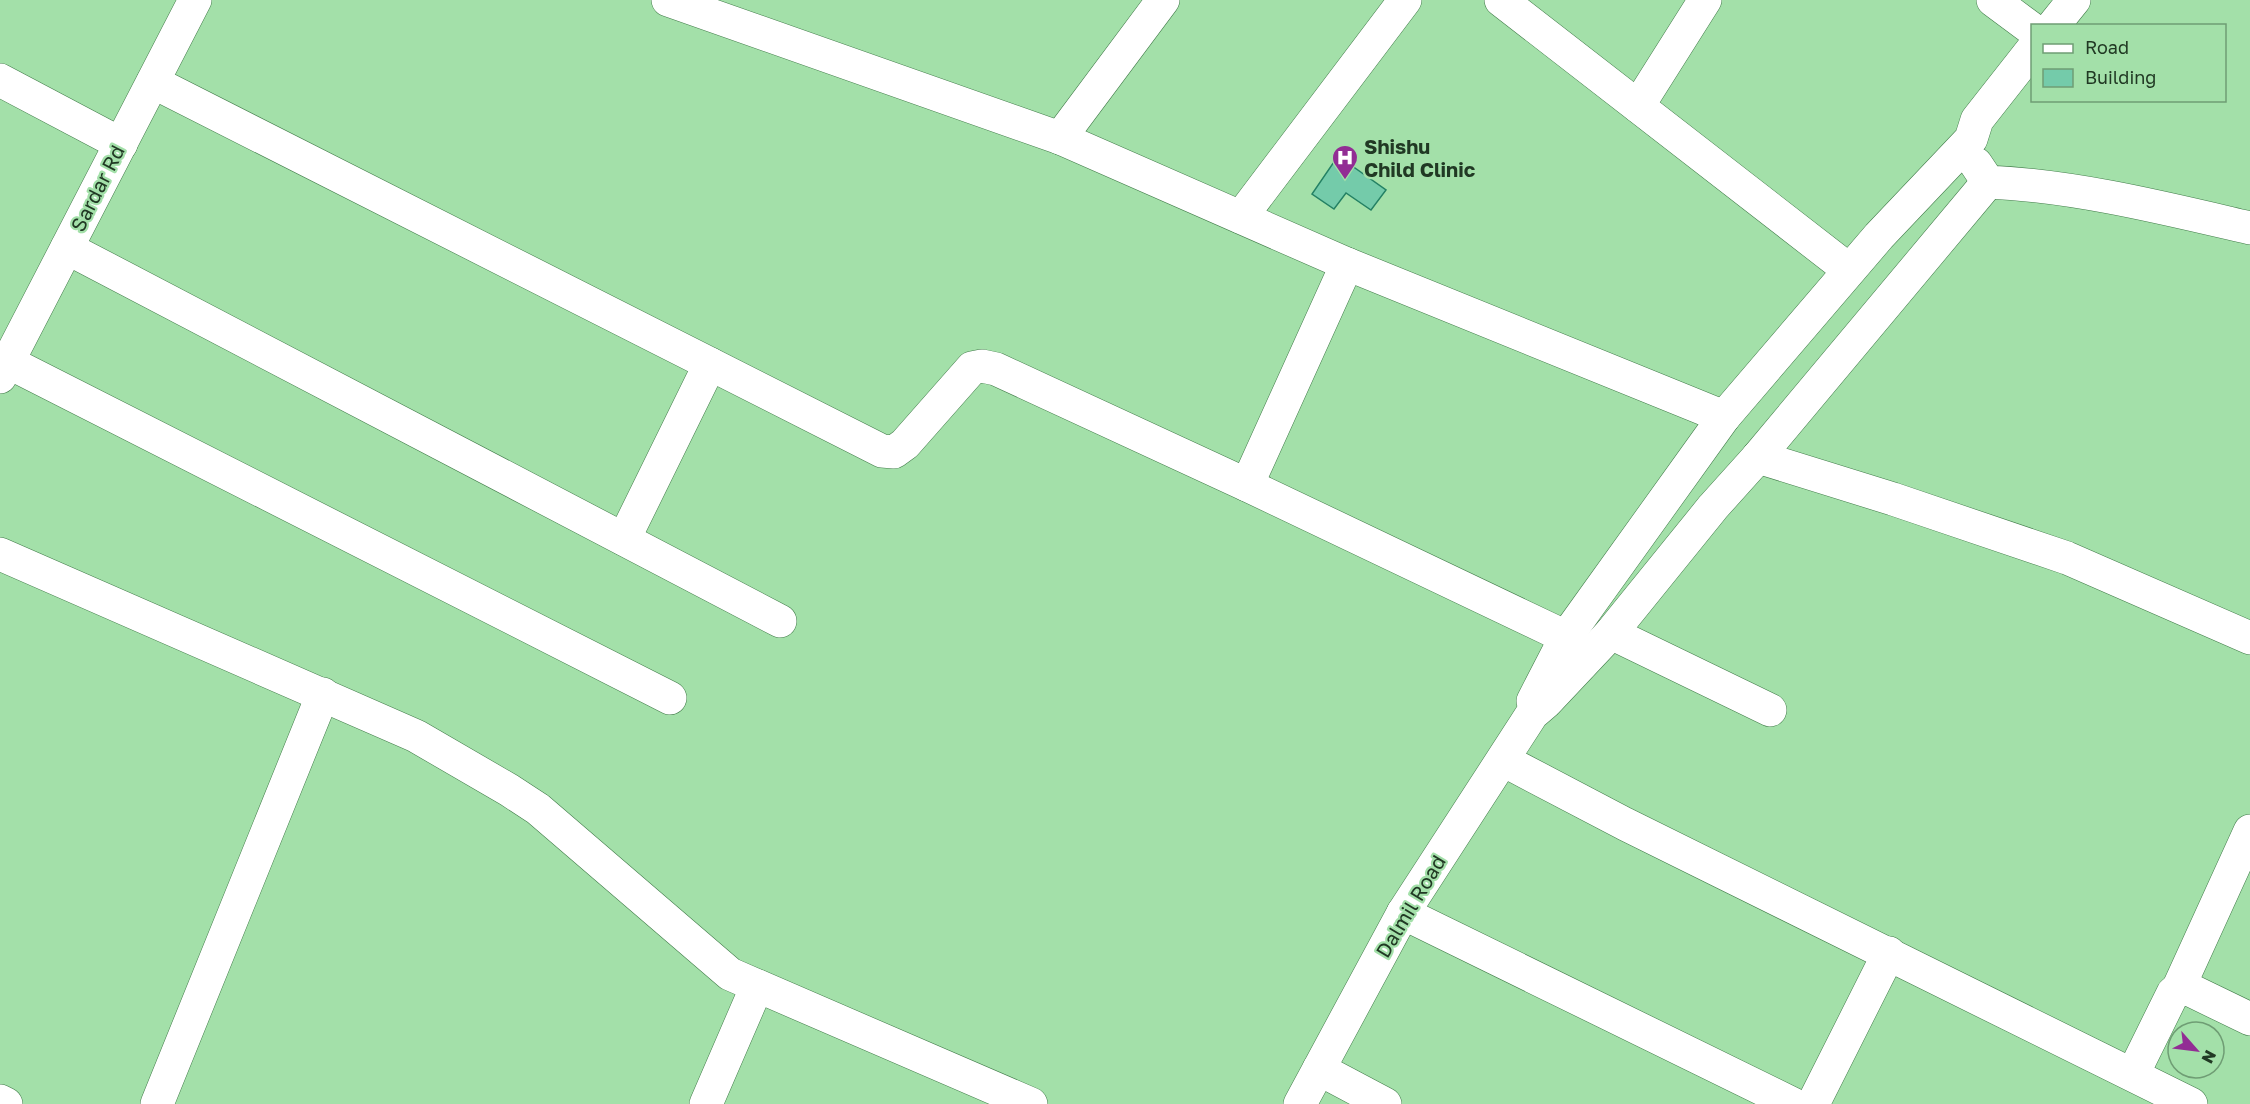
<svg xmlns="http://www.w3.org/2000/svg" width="2250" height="1104" font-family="'Golos Text',sans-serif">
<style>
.building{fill:#74cbaa;stroke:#248164;stroke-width:1.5}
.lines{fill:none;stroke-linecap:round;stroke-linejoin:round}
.minor-casing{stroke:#427c4a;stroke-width:34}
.minor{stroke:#fff;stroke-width:33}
.labels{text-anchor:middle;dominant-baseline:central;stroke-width:4.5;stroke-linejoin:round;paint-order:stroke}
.poi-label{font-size:20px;font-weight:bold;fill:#213924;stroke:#a3e0a9;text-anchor:start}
.street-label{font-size:20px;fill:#213924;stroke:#a3e0a9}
</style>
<rect width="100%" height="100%" fill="#a3e0a9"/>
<path class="building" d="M1338 156 1386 190 1371 210 1346 193 1334 209 1312 194Z"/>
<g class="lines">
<defs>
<g id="minor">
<path d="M668 0 1060 138 1347 264 1724 417"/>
<path d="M1501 0 1849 270"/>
<path d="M1993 0 2032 29"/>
<path d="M2053 26 2074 0"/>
<path d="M0 80 121 144"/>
<path d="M153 82 882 451 894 452 905 444 972 368 982 366 996 369 1247 485 1566 637"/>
<path d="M1638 106 1705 0"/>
<path d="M1060 138 1163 0"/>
<path d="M1976 164 1988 182C2076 186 2164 208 2250 228"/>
<path d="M1241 217 1405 0"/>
<path d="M67 248 780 621"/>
<path d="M8 362 670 698"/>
<path d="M0 377 195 0"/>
<path d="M1758 457 1893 499 2067 558 2250 638"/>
<path d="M1247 485 1347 264"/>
<path d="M624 539 710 364"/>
<path d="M0 554 416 736 509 790 538 809 730 974 1031 1104"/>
<path d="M1611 633 1770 710"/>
<path d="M1533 701 1566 637 1724 417 1879 236 1971 139 1977 120 2032 50"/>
<path d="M1503 760 1625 824 2191 1104"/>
<path d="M1403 913 1793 1104"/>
<path d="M2178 989 2250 831"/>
<path d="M1319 1069 1385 1104"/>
<path d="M2133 1074 2173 993 2178 989 2184 987 2250 1019"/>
<path d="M0 1101 6 1104"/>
<path d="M157 1104 323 694"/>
<path d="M706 1104 757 986"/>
<path d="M1300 1104 1403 913 1532 714 1546 702 1611 633 1713 507 1758 457 1988 182"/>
<path d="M1813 1104 1889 953"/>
</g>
</defs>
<use href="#minor" class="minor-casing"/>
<use href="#minor" class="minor"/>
</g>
<defs>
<symbol id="hospital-pin" viewBox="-11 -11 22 30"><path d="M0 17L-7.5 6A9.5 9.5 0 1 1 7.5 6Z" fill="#922d94" stroke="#a3e0a9"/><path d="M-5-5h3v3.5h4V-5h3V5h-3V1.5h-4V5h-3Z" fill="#fff"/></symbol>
</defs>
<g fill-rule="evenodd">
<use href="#hospital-pin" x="1330" y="143" width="30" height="40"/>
</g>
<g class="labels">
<g class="poi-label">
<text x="1364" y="146">Shishu<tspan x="1364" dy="23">Child Clinic</tspan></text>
</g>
<g class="street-label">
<text transform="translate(97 188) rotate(-63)">Sardar Rd</text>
<text transform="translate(1410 906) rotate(-59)">Dalmil Road</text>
</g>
</g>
<rect x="2031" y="24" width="195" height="78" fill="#a3e0a9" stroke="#6f9d74" stroke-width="1.5"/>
<rect x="2043" y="44" width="30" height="9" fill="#ffffff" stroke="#6f9d74" stroke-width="1.5"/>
<text x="2085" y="54" font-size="18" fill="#213924">Road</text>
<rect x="2043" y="69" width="30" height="18" fill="#74cbaa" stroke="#6f9d74" stroke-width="1.5"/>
<text x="2085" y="84" font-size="18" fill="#213924">Building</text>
<g transform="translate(2196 1050) rotate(118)"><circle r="28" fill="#a3e0a9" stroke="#6f9d74" stroke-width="1.5"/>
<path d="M0-4.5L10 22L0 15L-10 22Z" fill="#922d94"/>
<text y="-9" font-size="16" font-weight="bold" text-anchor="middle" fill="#213924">N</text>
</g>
</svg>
